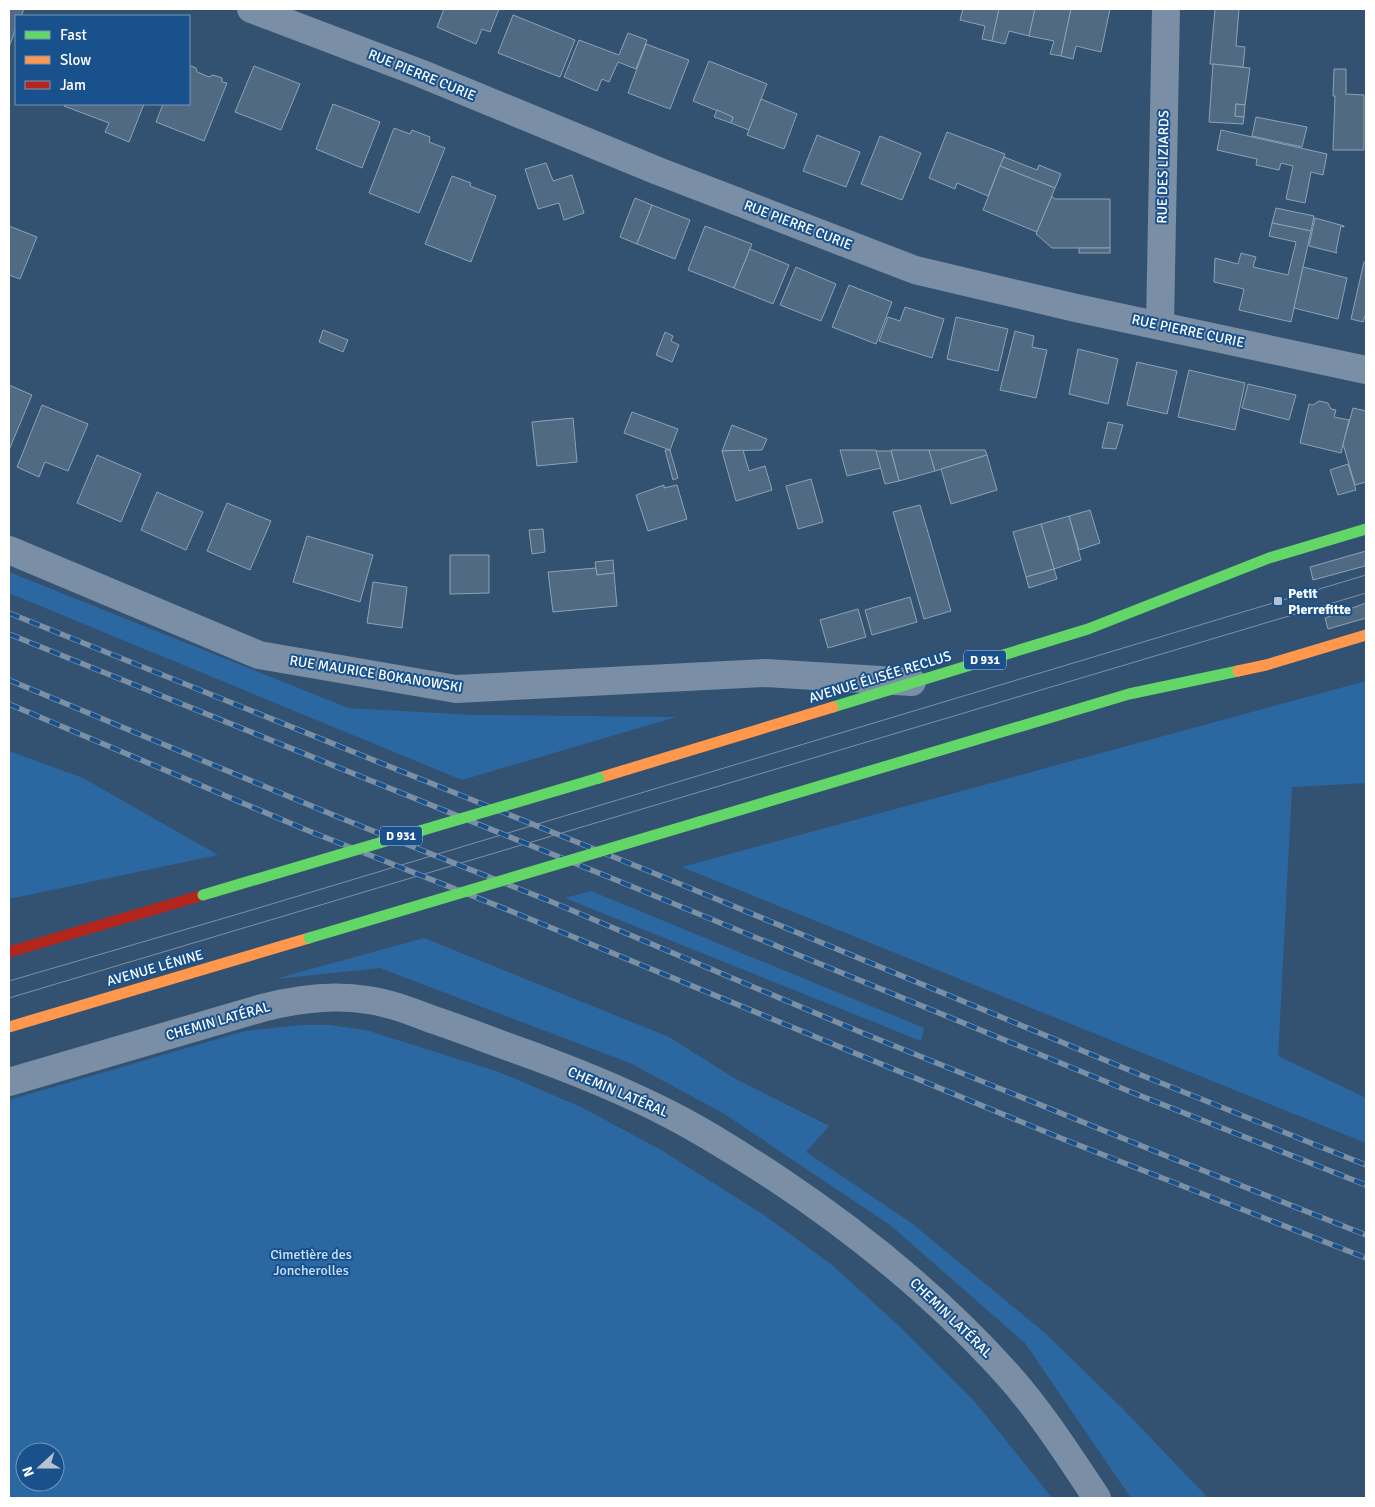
<svg xmlns="http://www.w3.org/2000/svg" width="1375" height="1507" font-family="Signika,sans-serif">
<style>
.green{fill:#2b68a2;fill-rule:evenodd}
.building{fill:#516a83;stroke:#8ea1b4}
.lines{fill:none;stroke-linecap:round;stroke-linejoin:round}
.street{stroke:#7a8fa5;stroke-width:28}
.fast{stroke:#63d668;stroke-width:11}
.slow{stroke:#ff974d;stroke-width:11}
.jam{stroke:#b3261e;stroke-width:11}
.tram{stroke:#7b90a4;stroke-width:1}
.rail-casing{stroke:#7b90a4;stroke-width:5.5}
.rail{stroke:#18518c;stroke-width:4;stroke-dasharray:11;stroke-linecap:butt}
.fast-bridge{stroke:#63d668;stroke-width:11}
.poi-dot{fill:#b8c2cd;stroke:#18518c;stroke-width:2}
.labels{text-anchor:middle;dominant-baseline:central;stroke-width:4;stroke-linejoin:round;paint-order:stroke}
.shield{fill:#18518c;stroke:#bacbdc;stroke-width:1}
.shield-label{font-size:12px;font-weight:bold;fill:#fff}
.street-label{font-size:14px;fill:#fff;stroke:#18518c}
.poi-label{font-size:14px;font-weight:bold;fill:#fff;stroke:#18518c;text-anchor:start}
.park-label{font-size:14px;fill:#c8e2fa;stroke:#18518c}
</style>
<rect width="100%" height="100%" fill="#335271"/>
<g class="green">
<path d="M9 572 348 708 472 715 676 717 462 780 9 593Z"/>
<path d="M1366 681V783L1292 787 1278 1056 1366 1098V1143L682 867Z"/>
<path d="M9 751 83 778 218 855 9 899Z"/>
<path d="M591 891 924 1028 921 1041 565 898Z"/>
<path d="M424 938 669 1037 734 1078 829 1126 806 1152 910 1222 1045 1333 1124 1410 1208 1498H1131L1025 1343 890 1225 723 1113 630 1063 380 968 275 979Z"/>
<path d="M301 1025H329L366 1030 499 1072 581 1107 661 1150 764 1215 832 1265 898 1325 975 1402 1052 1498H9V1100L245 1031ZM25 1452H55V1482H25Z"/>
</g>
<g class="building">
<path d="M9 9H24L21 16H16V28L9 47Z"/>
<path d="M444 9H499L490 32 482 29 476 44 437 27Z"/>
<path d="M963 9H999L992 41 982 39 985 26 960 20Z"/>
<path d="M999 9H1035L1029 36 1009 31 1005 44 992 41Z"/>
<path d="M1035 9H1071L1061 56 1050 54 1054 41 1029 36Z"/>
<path d="M1071 9H1110L1101 52 1076 46 1073 59 1061 56Z"/>
<path d="M1215 9H1239L1236 46 1245 47 1243 67 1210 64Z"/>
<path d="M513 15 575 40 560 77 498 53Z"/>
<path d="M628 33 647 40 636 69 618 62 609 82 602 79 597 91 564 77 579 40 619 55Z"/>
<path d="M646 44 689 60 670 109 628 93Z"/>
<path d="M709 61 767 84 749 130 731 123 733 117 693 101Z"/>
<path d="M1213 64 1250 68 1245 105 1236 104 1235 116 1244 117 1243 124 1209 122Z"/>
<path d="M189 65 196 68 197 72 209 77 213 75 222 78V82L227 83 204 141 156 122 163 104H189Z"/>
<path d="M254 66 300 84 281 130 235 112Z"/>
<path d="M1334 69H1346V94L1364 95V150H1333L1335 96H1333Z"/>
<path d="M761 99 797 114 784 149 747 135Z"/>
<path d="M65 104H144L129 142 105 132 109 123 64 106Z"/>
<path d="M333 104 380 122 362 168 316 149Z"/>
<path d="M1236 104 1245 105 1244 117 1235 116Z"/>
<path d="M717 110 733 117 731 123 714 117Z"/>
<path d="M1256 117 1307 127 1302 147 1252 136Z"/>
<path d="M394 128 410 134 412 130 430 137 429 142 445 148 419 213 369 193Z"/>
<path d="M1221 130 1327 154 1323 175 1311 172 1305 203 1286 199 1293 166 1281 163 1279 170 1256 165 1257 159 1217 150Z"/>
<path d="M947 132 1005 154 988 196 957 183 955 189 929 178Z"/>
<path d="M817 135 860 152 846 187 803 171Z"/>
<path d="M880 136 921 153 902 200 861 184Z"/>
<path d="M1004 157 1037 170 1039 165 1061 174 1055 188 1000 166Z"/>
<path d="M546 163 553 181 572 175 584 213 564 220 559 203 538 209 525 169Z"/>
<path d="M1000 166 1055 188 1037 232 983 210Z"/>
<path d="M452 176 471 183 470 186 496 196 471 262 425 244Z"/>
<path d="M1052 196 1055 199H1110V248H1052L1036 234Z"/>
<path d="M635 198 652 205 637 244 620 237Z"/>
<path d="M652 205 690 220 675 259 637 244Z"/>
<path d="M1276 208 1314 216 1311 231 1272 223Z"/>
<path d="M1315 218 1344 226V227L1341 226 1336 251 1337 253 1309 246Z"/>
<path d="M1272 223 1311 231 1291 322 1239 310 1244 289 1214 282 1215 258 1238 264 1241 253 1256 257 1253 267 1288 275 1296 242 1269 236Z"/>
<path d="M9 226 37 237 20 279 9 275Z"/>
<path d="M705 226 752 244 734 288 688 270Z"/>
<rect x="1079" y="248" width="31" height="5"/>
<path d="M750 249 789 265 773 304 734 288Z"/>
<path d="M1364 262H1366V313L1363 322 1351 319Z"/>
<path d="M796 267 836 284 821 321 780 305Z"/>
<path d="M1303 267 1347 278 1338 319 1294 308Z"/>
<path d="M849 285 892 302 876 344 832 327Z"/>
<path d="M905 307 944 319 932 358 879 341 888 317 900 321Z"/>
<path d="M956 317 1008 329 998 371 947 359Z"/>
<path d="M323 330 348 340 343 352 319 342Z"/>
<path d="M1015 331 1034 336 1032 347 1047 350 1036 398 1000 390Z"/>
<path d="M665 332 673 336 671 341 679 345 672 362 656 355Z"/>
<path d="M1078 349 1118 359 1108 404 1069 394Z"/>
<path d="M1137 362 1177 371 1167 414 1127 405Z"/>
<path d="M1189 370 1245 383 1235 430 1178 417Z"/>
<path d="M1248 384 1296 395 1289 420 1242 408Z"/>
<path d="M9 385 32 395 9 450Z"/>
<path d="M1319 401 1328 403 1331 409 1336 410 1334 417 1349 420 1341 453 1300 443 1309 404 1313 405Z"/>
<path d="M42 405 88 424 68 471 45 462 39 477 17 467Z"/>
<path d="M1353 408 1366 411V482L1355 485 1343 444Z"/>
<path d="M632 412 678 429 670 450 624 433Z"/>
<path d="M573 418 577 462 537 466 532 422Z"/>
<path d="M1108 422 1123 425 1116 449 1102 448Z"/>
<path d="M732 425 767 439 762 450 722 451Z"/>
<path d="M665 450H670L678 478 673 480Z"/>
<path d="M743 450 749 471 765 466 772 490 736 501 722 451Z"/>
<path d="M840 450H876L881 468 847 476Z"/>
<path d="M891 450H929L935 471 899 481Z"/>
<path d="M929 450H985L987 455 935 471Z"/>
<path d="M876 451H891L899 481 885 484Z"/>
<path d="M97 455 141 474 121 522 77 503Z"/>
<path d="M987 455 997 490 951 504 941 469Z"/>
<path d="M1348 464 1356 490 1338 495 1330 470Z"/>
<path d="M811 479 823 522 798 529 786 486Z"/>
<path d="M664 485V488L677 485 687 519 648 531 636 495Z"/>
<path d="M157 492 203 512 186 550 141 530Z"/>
<path d="M227 503 271 521 250 570 207 551Z"/>
<path d="M920 505 951 611 924 619 893 512Z"/>
<path d="M1090 510 1100 543 1079 550 1069 516Z"/>
<path d="M1069 516 1081 560 1054 569 1041 524Z"/>
<path d="M1041 524 1054 569 1026 577 1013 532Z"/>
<path d="M543 529 545 552 532 554 529 530Z"/>
<path d="M307 536 373 555 360 602 293 582Z"/>
<path d="M1366 551 1365 566 1313 580 1310 567Z"/>
<path d="M450 555H489V593L450 594Z"/>
<path d="M613 560 614 573 597 575 595 562Z"/>
<path d="M596 568 597 575 614 573 617 606 553 612 548 572Z"/>
<path d="M1054 569 1057 579 1029 588 1026 577Z"/>
<path d="M373 582 407 587 402 628 367 623Z"/>
<path d="M910 597 917 622 872 635 865 610Z"/>
<path d="M1366 603V618L1328 629 1325 618Z"/>
<path d="M858 609 866 637 828 648 820 620Z"/>
</g>
<g class="lines">
<g class="street">
<path d="M251 9 420 73 658 171 915 270 1076 308 1366 370"/>
<path d="M1160 325 1166 9"/>
<path d="M9 550 259 655 456 689 766 673 912 682"/>
<path d="M9 1082 262 1008C296 999 333 994 368 1000 390 1003 410 1011 431 1019 455 1027 479 1036 503 1045 560 1065 617 1087 671 1115 708 1134 742 1156 776 1178 860 1234 940 1299 1008 1375 1041 1412 1069 1456 1097 1498"/>
</g>
<g class="fast">
<path d="M833 707 1088 629 1269 558 1366 529"/>
<path d="M699 822 1129 694 1238 671"/>
</g>
<g class="slow">
<path d="M1238 671 1266 665 1366 635"/>
<path d="M599 778 833 707"/>
<path d="M9 1027 309 938"/>
</g>
<path class="jam" d="M9 952 203 895"/>
<g class="tram">
<path d="M9 981 245 912 1366 575"/>
<path d="M9 998 1366 593"/>
</g>
<defs>
<g id="rail">
<path d="M9 613 651 872 1141 1075 1366 1165"/>
<path d="M9 634 621 882 1131 1092 1366 1185"/>
<path d="M9 680 343 819 552 902 865 1034 1174 1159 1366 1235"/>
<path d="M9 704 304 829 513 912 1063 1139 1366 1258"/>
</g>
</defs>
<use href="#rail" class="rail-casing"/>
<use href="#rail" class="rail"/>
<g class="fast-bridge">
<path d="M203 895 599 778"/>
<path d="M309 938 699 822"/>
</g>
</g>
<rect class="poi-dot" x="1273" y="596" width="10" height="10" rx="2.5"/>
<g class="labels">
<g class="shield">
<rect x="964" y="650.5" width="42" height="19" rx="4"/>
<rect x="380" y="826.5" width="42" height="19" rx="4"/>
</g>
<g class="shield-label">
<text x="985" y="660">D 931</text>
<text x="401" y="836">D 931</text>
</g>
<g class="street-label">
<text transform="translate(422 75) rotate(22)">RUE PIERRE CURIE</text>
<text transform="translate(1163 167) rotate(-89)">RUE DES LIZIARDS</text>
<text transform="translate(798 225) rotate(21)">RUE PIERRE CURIE</text>
<text transform="translate(1188 331) rotate(12)">RUE PIERRE CURIE</text>
<text transform="translate(376 674) rotate(9)">RUE MAURICE BOKANOWSKI</text>
<text transform="translate(880 677) rotate(-17)">AVENUE ÉLISÉE RECLUS</text>
<text transform="translate(155 968) rotate(-16)">AVENUE LÉNINE</text>
<text transform="translate(218 1021) rotate(-16)">CHEMIN LATÉRAL</text>
<text transform="translate(618 1092) rotate(23)">CHEMIN LATÉRAL</text>
<text transform="translate(951 1318) rotate(44)">CHEMIN LATÉRAL</text>
</g>
<g class="poi-label">
<text x="1288" y="593">Petit<tspan x="1288" dy="16">Pierrefitte</tspan></text>
</g>
<g class="park-label">
<text x="311" y="1254">Cimetière des<tspan x="311" dy="16">Joncherolles</tspan></text>
</g>
</g>
<rect width="1375" height="1507" fill="none" stroke="#ffffff" stroke-width="20"/>
<rect x="15" y="15" width="175" height="90" fill="#18518c" stroke="#7497ba"/>
<rect x="25" y="31" width="25" height="8" fill="#63d668" stroke="#7497ba"/>
<text x="60" y="40" font-size="15" fill="#ffffff">Fast</text>
<rect x="25" y="56" width="25" height="8" fill="#ff974d" stroke="#7497ba"/>
<text x="60" y="65" font-size="15" fill="#ffffff">Slow</text>
<rect x="25" y="81" width="25" height="8" fill="#b3261e" stroke="#7497ba"/>
<text x="60" y="90" font-size="15" fill="#ffffff">Jam</text>
<g transform="translate(40 1467) rotate(249)"><circle r="24" fill="#18518c" stroke="#7497ba"/>
<path d="M0-4L9 19L0 12L-9 19Z" fill="#b8c2cd"/>
<text y="-8" font-size="14" font-weight="bold" text-anchor="middle" fill="#ffffff">N</text>
</g>
</svg>
